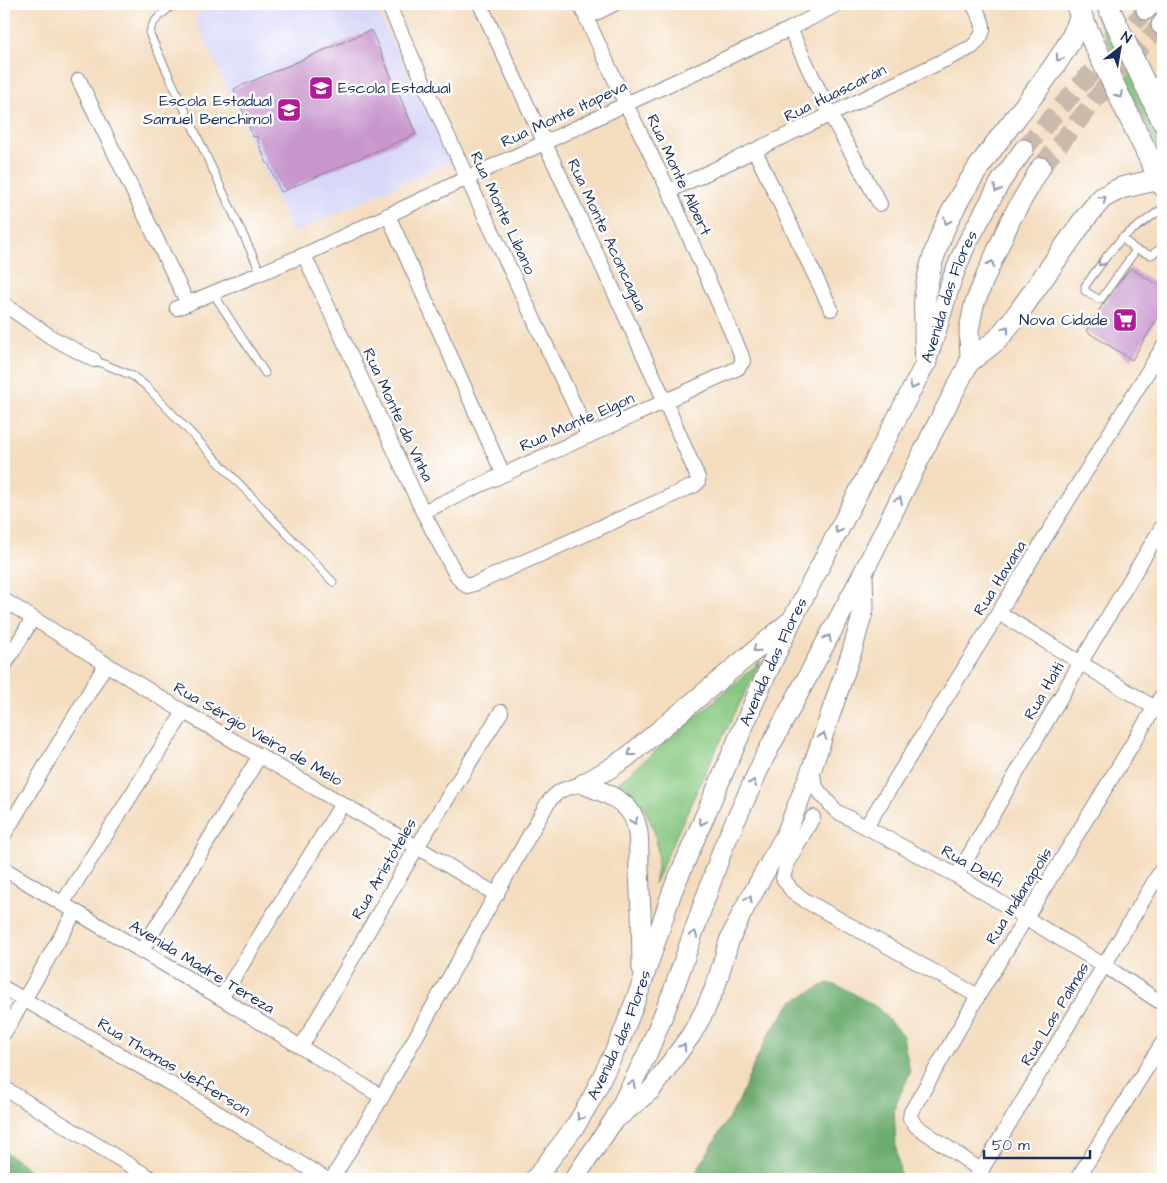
<svg xmlns="http://www.w3.org/2000/svg" width="1167" height="1183" font-family="'Architects Daughter',sans-serif">
<style>
.built{fill:#d8d7f8}
.green{fill:#86c780;stroke:#507b6f}
.forest{fill:#6cac6e;stroke:#446e66}
.building{fill:#c896cd}
.lines{fill:none;stroke-linecap:round;stroke-linejoin:round}
.secondary-tunnel{stroke:#c9baac;stroke-width:19;stroke-dasharray:19 9;stroke-linecap:butt}
.lane-casing{stroke:#88868e;stroke-width:9}
.street-casing{stroke:#88868e;stroke-width:16}
.secondary-casing{stroke:#88868e;stroke-width:21}
.primary-casing{stroke:#88868e;stroke-width:23}
.lane{stroke:#fff;stroke-width:7}
.street{stroke:#fff;stroke-width:14}
.secondary{stroke:#fff;stroke-width:19}
.primary{stroke:#fff;stroke-width:21}
.oneway{stroke:#8d97ae}
.labels{text-anchor:middle;dominant-baseline:central;stroke-width:5;stroke-linejoin:round;paint-order:stroke}
.poi-label{font-size:16px;fill:#1b2f5e;stroke:#fff;text-anchor:end}
.street-label{font-size:16px;fill:#1b2f5e;stroke:#fff}
</style>
<rect width="100%" height="100%" fill="#fff"/>
<filter id="ink" filterUnits="userSpaceOnUse"><feTurbulence type="fractalNoise" baseFrequency=".02" numOctaves="2"/><feDisplacementMap in="SourceGraphic" scale="10" xChannelSelector="R" yChannelSelector="G"/><feConvolveMatrix kernelMatrix="1 2 1 2 8 2 1 2 1" color-interpolation-filters="sRGB"/></filter>
<filter id="wash" filterUnits="userSpaceOnUse"><feTurbulence type="fractalNoise" baseFrequency=".0096" numOctaves="4" result="noise"/><feDisplacementMap in="SourceGraphic" scale="20" xChannelSelector="R" yChannelSelector="G"/><feGaussianBlur stdDeviation="1.12" result="paint"/><feColorMatrix in="noise" values="0 0 0 0 0 0 0 0 0 0 0 0 0 0 0 0 0 1.4 0 .05"/><feComposite in="paint" operator="in"/></filter>
<g filter="url(#wash)">
<rect width="100%" height="100%" fill="#f4ddbf"/>
<path class="built" d="M221 4H373L452 160 292 234 194 16Z"/>
<g class="green">
<path d="M1090 4H1101L1163 136V160Z"/>
<path d="M761 661 708 766 654 884C664 842 653 808 618 783Z"/>
</g>
<g class="forest">
<path d="M828 983 844 988 878 1008 903 1036 910 1073 894 1108 896 1147 901 1179H693L700 1165 739 1101 753 1066 770 1032 793 1001Z"/>
<path d="M4 1151 42 1179H4Z"/>
</g>
<g id="blocks">
<g class="building">
<path d="M371 30 416 134 281 192 268 163 267 164 256 136 253 137 234 89Z"/>
<path d="M1130 268 1163 288V309L1132 360 1086 331 1103 304 1105 302Z"/>
</g>
</g>
</g>
<g filter="url(#ink)">
<use href="#blocks" fill-opacity="0" stroke="#88868e" stroke-width="1"/>
<g class="lines">
<g class="secondary-tunnel">
<path d="M1024 149 1146 10"/>
<path d="M1041 167 1116 74 1161 25"/>
</g>
<defs>
<g id="lane">
<path d="M174 4C165 12 149 22 150 35L261 273"/>
<path d="M1122 238 1136 250 1151 255 1163 247"/>
<path d="M1136 250 1101 299H1098L1085 291V286L1106 257 1122 238 1163 208"/>
<path d="M213 293 265 373"/>
<path d="M94 360 133 376 146 386 333 582"/>
</g>
<g id="street">
<path d="M388 4 467 178 589 436"/>
<path d="M586 18 614 4"/>
<path d="M790 29 830 114 880 204"/>
<path d="M79 80 188 304"/>
<path d="M755 151 831 309"/>
<path d="M669 191C770 144 871 95 972 47 990 30 983 23 973 4"/>
<path d="M388 215 503 474"/>
<path d="M304 255 423 512 454 571 460 580 467 586 477 583 695 485 698 482V478L665 401 480 4"/>
<path d="M4 304 51 337 94 360"/>
<path d="M177 308 304 255 467 178 544 143 626 104 790 29 838 4"/>
<path d="M423 512C528 462 634 416 738 368L743 361 741 354 669 191 626 104 580 4"/>
<path d="M4 600 106 664 184 712 417 847 497 895"/>
<path d="M999 613 1163 713"/>
<path d="M4 666 33 618"/>
<path d="M812 768 814 781 817 789 836 811 957 876 1105 966 1163 1004"/>
<path d="M813 817 787 863 783 878 792 891 806 901 978 996"/>
<path d="M866 827 1163 347"/>
<path d="M4 835 106 664"/>
<path d="M4 869 221 998 382 1097"/>
<path d="M957 876 1081 662 1163 525"/>
<path d="M62 904 184 712"/>
<path d="M141 952 260 755"/>
<path d="M4 988 169 1083 326 1179"/>
<path d="M221 998 342 804"/>
<path d="M4 1033 24 1000 75 912"/>
<path d="M301 1047 417 847 501 712"/>
<path d="M4 1088 152 1179"/>
<path d="M982 1171 916 1126 910 1118 911 1112 978 996 1163 694"/>
<path d="M332 1179 382 1097 547 804C558 789 566 788 583 784"/>
<path d="M976 1179 1163 867"/>
<path d="M1077 1179 1163 1042"/>
</g>
<g id="secondary">
<path d="M1146 10 1151 4"/>
<path d="M1161 25 1163 23"/>
<path d="M1151 98 1163 82"/>
<path d="M583 784 609 769 627 757 789 622"/>
<path d="M583 784C598 790 619 797 629 810 642 826 638 850 639 869 641 902 642 935 642 968"/>
<path d="M620 1116 651 1090 691 1035 705 1010 716 985 729 941 743 911 786 834 812 768 853 648 864 608 863 576"/>
<path id="s1" d="M535 1179 576 1125 592 1098 621 1038 641 986 672 892 761 686 793 618 926 362 935 335 952 279 965 247 1001 181 1024 149"/>
<path d="M574 1179 614 1120 648 1052 673 991 723 848 765 756 862 575 930 438 970 361 969 330 974 305 987 273 1011 219 1041 167"/>
</g>
<g id="primary">
<path d="M1107 4 1163 122"/>
<path d="M1078 9 1093 42 1163 186"/>
<path d="M970 361 998 339 1019 312 1086 217 1102 198 1121 188 1160 179"/>
<path d="M926 362C925 348 925 334 925 320 925 312 924 304 925 297 933 229 972 173 1014 120 1032 96 1052 72 1067 46 1073 37 1077 26 1081 15"/>
</g>
</defs>
<use href="#lane" class="lane-casing"/>
<use href="#street" class="street-casing"/>
<use href="#secondary" class="secondary-casing"/>
<use href="#primary" class="primary-casing"/>
<use href="#lane" class="lane"/>
<use href="#street" class="street"/>
<use href="#secondary" class="secondary"/>
<use href="#primary" class="primary"/>
</g>
<defs><path id="oneway-chevron" d="M-2-3.5L2.5 0L-2 3.5" fill="none" stroke-width="1.6" stroke-linecap="round" stroke-linejoin="round" transform="scale(1.25)"/></defs>
<g class="oneway">
<use href="#oneway-chevron" transform="translate(1059 58) rotate(125)"/>
<use href="#oneway-chevron" transform="translate(1119 95) rotate(64)"/>
<use href="#oneway-chevron" transform="translate(997 189) rotate(118)"/>
<use href="#oneway-chevron" transform="translate(1103 199) rotate(-39)"/>
<use href="#oneway-chevron" transform="translate(947 221) rotate(115)"/>
<use href="#oneway-chevron" transform="translate(1101 263) rotate(126)"/>
<use href="#oneway-chevron" transform="translate(991 264) rotate(-66)"/>
<use href="#oneway-chevron" transform="translate(1006 329) rotate(-53)"/>
<use href="#oneway-chevron" transform="translate(913 386) rotate(117)"/>
<use href="#oneway-chevron" transform="translate(899 500) rotate(-64)"/>
<use href="#oneway-chevron" transform="translate(838 530) rotate(117)"/>
<use href="#oneway-chevron" transform="translate(828 638) rotate(-62)"/>
<use href="#oneway-chevron" transform="translate(756 649) rotate(140)"/>
<use href="#oneway-chevron" transform="translate(823 736) rotate(-71)"/>
<use href="#oneway-chevron" transform="translate(631 753) rotate(142)"/>
<use href="#oneway-chevron" transform="translate(753 783) rotate(-66)"/>
<use href="#oneway-chevron" transform="translate(634 821) rotate(70)"/>
<use href="#oneway-chevron" transform="translate(702 822) rotate(113)"/>
<use href="#oneway-chevron" transform="translate(749 899) rotate(-61)"/>
<use href="#oneway-chevron" transform="translate(694 934) rotate(-70)"/>
<use href="#oneway-chevron" transform="translate(683 1047) rotate(-55)"/>
<use href="#oneway-chevron" transform="translate(632 1084) rotate(-64)"/>
<use href="#oneway-chevron" transform="translate(580 1117) rotate(121)"/>
</g>
</g>
<defs>
<symbol id="school-square" viewBox="-11 -11 22 22"><rect x="-9" y="-9" width="18" height="18" rx="4" fill="#b5179e" stroke="#fff"/><path d="M0-5L7-2L0 1L-7-2ZM-4 1L0 2.5L4 1V4Q0 6-4 4Z" fill="#fff"/></symbol>
<symbol id="supermarket-square" viewBox="-11 -11 22 22"><rect x="-9" y="-9" width="18" height="18" rx="4" fill="#b5179e" stroke="#fff"/><path d="M-6-5.5h2.5l.6 2H6L4.5 2H-2.5L-4.4-4H-6ZM-1.5 3.2a1.3 1.3 0 1 0 .1 0ZM3 3.2a1.3 1.3 0 1 0 .1 0Z" fill="#fff"/></symbol>
</defs>
<g fill-rule="evenodd">
<use href="#school-square" x="307" y="74" width="28" height="28"/>
<use href="#school-square" x="275" y="96" width="28" height="28"/>
<use href="#supermarket-square" x="1111" y="306" width="28" height="28"/>
</g>
<g class="labels">
<g class="poi-label">
<text x="338" y="88" text-anchor="start">Escola Estadual</text>
<text x="272" y="101">Escola Estadual<tspan x="272" dy="18">Samuel Benchimol</tspan></text>
<text x="1108" y="320">Nova Cidade</text>
</g>
<g class="street-label">
<text transform="translate(835 93) rotate(-26)">Rua Huascarán</text>
<text transform="translate(564 114) rotate(-25)">Rua Monte Itapeva</text>
<text transform="translate(679 175) rotate(65)">Rua Monte Albert</text>
<text transform="translate(503 213) rotate(65)">Rua Monte Libano</text>
<text transform="translate(607 235) rotate(65)">Rua Monte Aconcagua</text>
<text stroke="none"><textPath href="#s1" startOffset="978">Avenida das Flores</textPath></text>
<text transform="translate(398 415) rotate(65)">Rua Monte da Vinha</text>
<text transform="translate(577 422) rotate(-24)">Rua Monte Elgon</text>
<text transform="translate(1000 578) rotate(-58)">Rua Havana</text>
<text stroke="none"><textPath href="#s1" startOffset="572">Avenida das Flores</textPath></text>
<text transform="translate(1044 691) rotate(-60)">Rua Haiti</text>
<text transform="translate(258 734) rotate(30)">Rua Sérgio Vieira de Melo</text>
<text transform="translate(972 866) rotate(30)">Rua Delfi</text>
<text transform="translate(384 869) rotate(-60)">Rua Aristóteles</text>
<text transform="translate(1019 896) rotate(-58)">Rua Indianápolis</text>
<text transform="translate(202 967) rotate(31)">Avenida Madre Tereza</text>
<text transform="translate(1055 1014) rotate(-59)">Rua Las Palmas</text>
<text stroke="none"><textPath href="#s1" startOffset="168">Avenida das Flores</textPath></text>
<text transform="translate(174 1067) rotate(31)">Rua Thomas Jefferson</text>
</g>
</g>
<rect width="1167" height="1183" fill="none" stroke="#fff" stroke-width="20"/>
<g transform="translate(1120 48) rotate(31)" stroke="#ffffff" stroke-width="4" paint-order="stroke">
<path d="M0-4L9 19L0 12L-9 19Z" fill="#1b2f5e"/>
<text y="-8" font-size="14" font-weight="bold" text-anchor="middle" fill="#1b2f5e">N</text>
</g>
<path d="M984 1150v8h106v-8" fill="none" stroke="#1b2f5e" stroke-width="2.5"/>
<text x="992" y="1150" font-size="15" fill="#1b2f5e" stroke="#ffffff" stroke-width="4" paint-order="stroke">50 m</text>
</svg>
